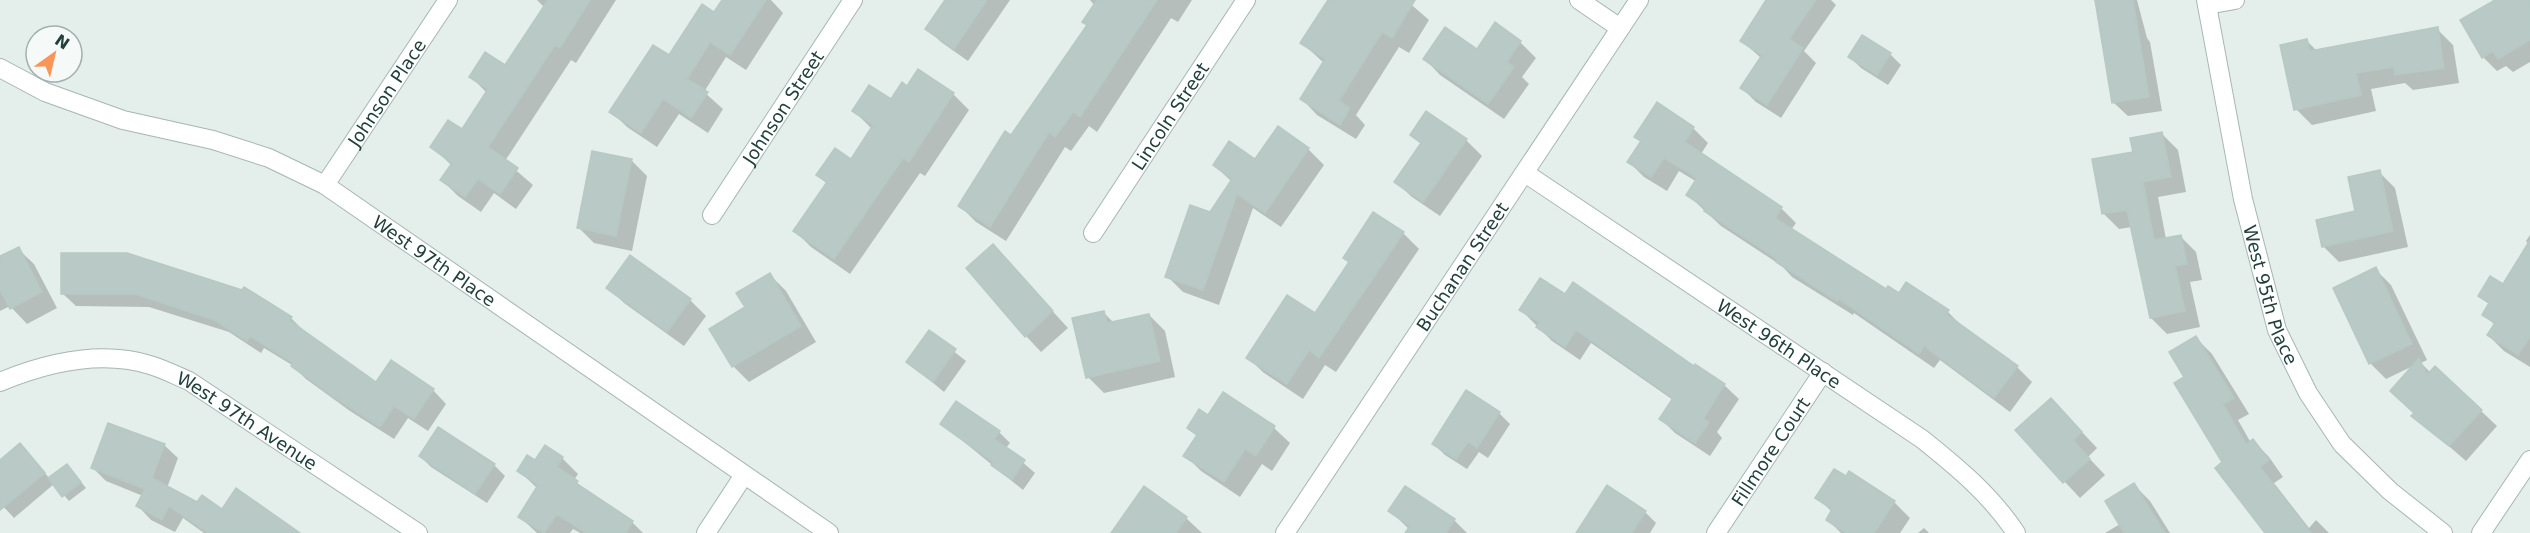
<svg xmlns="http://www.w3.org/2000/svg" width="2530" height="533" font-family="'DejaVu Sans',sans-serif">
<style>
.shadow{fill:#0003}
.building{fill:#b9c9c5;stroke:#b6c9c3;stroke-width:1.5}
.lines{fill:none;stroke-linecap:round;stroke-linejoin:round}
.street-casing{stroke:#a6b7b3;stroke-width:20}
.street{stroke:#fff;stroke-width:18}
.labels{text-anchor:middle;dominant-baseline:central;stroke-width:6;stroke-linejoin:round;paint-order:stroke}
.street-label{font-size:18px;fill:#22413d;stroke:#f5faf9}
</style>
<rect width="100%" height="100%" fill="#e4eeeb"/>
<g class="shadow">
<path d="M537 0H616L576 63 571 60 505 161 533 185 516 209 494 193 481 212 458 196 442 180 452 166 432 146 462 131 487 93 471 77 505 67 545 8Z"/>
<path d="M724 0H771L783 13 746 70 726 57 704 92 723 109 708 133 679 114 657 147 627 127 611 111 715 14Z"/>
<path d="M946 0H1010L968 61 941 42 927 29Z"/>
<path d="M1090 0H1192L1178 22 1171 18 1097 132 1089 126 1071 151 1065 147 1006 241 976 222 960 206 1012 137 1088 26 1095 6Z"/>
<path d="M1328 0H1406L1429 20 1409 53 1399 47 1356 115 1365 125 1356 139 1317 115 1302 99 1324 63 1302 43Z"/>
<path d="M1768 0H1831L1836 5 1804 51 1816 63 1781 118 1756 102 1742 88 1761 58 1742 41Z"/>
<path d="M2094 0H2137L2147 38 2150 42 2162 111 2128 116 2114 103 2097 5Z"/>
<path d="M2498 0H2530V62L2513 72 2506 66 2497 71 2483 57Z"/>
<path d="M2437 29 2453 45 2459 83 2413 90 2405 83 2371 89 2376 111 2312 125 2296 109 2307 41 2317 51Z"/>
<path d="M1520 42 1536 58 1522 77 1529 84 1504 119 1440 75 1425 59Z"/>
<path d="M1890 54 1901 65 1888 85 1861 68 1850 57Z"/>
<path d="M908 88 953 94 969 110 925 176 920 173 850 274 811 247 795 231 827 184 818 175 852 161 872 129 854 111 891 101Z"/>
<path d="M1657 105 1693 128 1708 143 1701 154 1781 208 1796 223 1791 230 1886 291 1948 312 1963 327 2017 367 2032 382 2010 412 1940 360 1934 368 1854 313 1853 315 1792 277 1782 266 1721 226 1688 195 1697 182 1679 171 1667 191 1644 177 1629 162 1642 142 1636 137Z"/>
<path d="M2162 134 2178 150 2186 192 2158 197 2166 239 2180 236 2196 252 2202 280 2190 282 2200 327 2167 334 2151 318 2132 227 2119 229 2103 213 2134 153Z"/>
<path d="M1412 135 1466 140 1482 156 1440 216 1412 197 1396 182 1422 144Z"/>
<path d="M1308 149 1324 165 1281 227 1253 208 1219 305 1183 292 1167 276 1232 182 1214 165 1256 161Z"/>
<path d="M631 160 647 176 632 251 594 243 578 227Z"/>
<path d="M2379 172 2395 188 2408 247 2339 262 2323 246 2357 212Z"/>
<path d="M1403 233 1419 249 1336 372 1325 365 1303 399 1264 373 1248 358 1316 315Z"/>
<path d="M2530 235V367L2504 351 2488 335 2495 325 2484 314 2490 305 2480 295 2503 286 2529 245 2526 241Z"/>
<path d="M993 246 1068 328 1041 352 1026 336Z"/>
<path d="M18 249 34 264 57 308 27 324 10 306 0 311V258Z"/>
<path d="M63 254 291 318 304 331 376 385 391 362 433 390 446 404 428 431 408 418 394 439 350 411 306 379 292 365 264 348 261 353 229 332 149 307 76 306 62 293Z"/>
<path d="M2375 269 2391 285 2427 360 2421 363 2431 373 2435 368 2497 426 2466 461 2414 416 2416 413 2415 365 2386 379 2370 363Z"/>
<path d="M770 275 786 291 816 342 749 382 733 366 747 308Z"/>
<path d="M608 287 690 300 706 316 684 346 624 303Z"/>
<path d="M1521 310 1694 368 1696 366 1724 385 1739 399 1717 432 1722 438 1710 456 1675 433 1661 419 1673 400 1591 343 1580 360 1552 341Z"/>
<path d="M1103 312 1114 323 1149 315 1165 331 1175 377 1104 393 1088 377Z"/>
<path d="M929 332 966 361 944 392 908 362Z"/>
<path d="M2196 338 2212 354 2249 414 2238 420 2251 443 2253 441 2269 457 2283 477 2274 483 2309 528 2316 520 2329 533H2268L2224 463 2186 377Z"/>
<path d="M1224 394 1274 428 1290 443 1272 471 1262 464 1240 497 1201 471 1185 455 1198 437 1189 428 1209 417Z"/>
<path d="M1499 413 1510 424 1488 458 1479 452 1467 469 1445 455 1434 444Z"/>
<path d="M2066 415 2097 448 2088 457 2105 475 2080 498 2017 431Z"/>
<path d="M942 424 999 432 1010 443 1006 448 1035 473 1023 490Z"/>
<path d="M20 445 50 479 72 471 86 488 69 501 54 484 14 518 0 503V462Z"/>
<path d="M164 445 178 458 167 488 197 504 300 533H204L183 518 175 532 151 520 138 506 143 496 106 481 93 468Z"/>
<path d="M420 456 494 465 505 476 487 503 431 467Z"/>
<path d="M562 458 578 474 574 480 589 494 632 522 643 533H580L573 529 570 533H537L520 517 538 489 519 471 535 463Z"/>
<path d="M2134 485 2150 501 2170 533H2105L2120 524Z"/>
<path d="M1817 497 1894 502 1910 518 1900 533H1841L1827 519 1832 512Z"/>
<path d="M1390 511 1454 520 1467 533H1406L1409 529Z"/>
<path d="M1645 512 1656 523 1650 533H1578Z"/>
<path d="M1186 518 1202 533H1114Z"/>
<path d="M1924 528 1929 533H1918Z"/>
</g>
<g class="building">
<path d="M548 0H590L560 48 555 45 488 147 518 168 500 194 478 179 465 197 440 180 452 163 430 147 448 120 462 129 488 89 469 77 485 52 505 65Z"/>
<path d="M722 0H766L730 55 710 42 687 79 708 92 691 118 663 99 641 133 609 112 653 45 669 55 702 4 714 12Z"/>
<path d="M945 0H987L954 49 925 29Z"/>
<path d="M1097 0H1157L1080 117 1073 112 1055 137 1049 132 990 227 958 206 1005 131 1011 135 1087 25 1082 22Z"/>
<path d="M1328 0H1415L1392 38 1382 32 1339 101 1350 108 1340 125 1300 99 1325 59 1300 43Z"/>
<path d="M1766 0H1816L1789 39 1803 48 1767 105 1740 88 1762 55 1740 41Z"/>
<path d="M2095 0H2133L2149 97 2112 103Z"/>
<path d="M2495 0H2530V40L2498 59 2493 51 2482 58 2460 20Z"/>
<path d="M1495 22 1521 41 1507 62 1514 67 1488 104 1423 59 1445 27 1477 49Z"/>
<path d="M2438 27 2444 68 2395 75 2394 67 2356 73 2361 95 2294 110 2280 45 2307 39 2310 51Z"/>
<path d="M1862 35 1891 53 1877 75 1848 57Z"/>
<path d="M918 69 954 93 909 162 903 158 834 259 793 231 827 182 816 175 835 148 851 159 873 125 852 111 869 85 891 99 902 82 907 86Z"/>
<path d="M1657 102 1694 127 1685 142 1782 207 1775 218 1886 289 1888 286 1899 293 1906 282 1949 310 1946 314 2018 366 1994 398 1924 346 1919 354 1839 299 1837 301 1776 262 1777 259 1704 211 1706 208 1686 195 1697 178 1664 158 1651 177 1627 162 1641 141 1634 137Z"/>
<path d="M1426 111 1467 139 1423 202 1394 182 1421 143 1410 135Z"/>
<path d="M1278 126 1309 148 1265 213 1237 194 1203 290 1165 277 1190 205 1210 212 1232 179 1213 165 1229 141 1255 159Z"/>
<path d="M2162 132 2171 177 2143 182 2154 240 2181 235 2187 264 2175 266 2185 311 2150 318 2127 210 2102 214 2092 159 2133 152 2130 138Z"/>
<path d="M592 151 632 159 616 236 577 228Z"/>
<path d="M2380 170 2393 231 2322 247 2316 220 2355 211 2348 177Z"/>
<path d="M1373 212 1404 232 1319 358 1309 350 1287 384 1246 358 1287 295 1315 313 1349 262 1343 258Z"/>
<path d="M2530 240V337L2518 355 2487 335 2495 323 2482 315 2489 303 2478 296 2490 276 2503 284Z"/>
<path d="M993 244 1053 311 1025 337 966 268Z"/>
<path d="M19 247 42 292 10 309 0 290V256Z"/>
<path d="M61 253H127L242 290 244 287 292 317 289 320 376 382 391 360 434 389 414 419 394 406 380 427 335 398 291 366 293 363 250 336 247 341 214 320 135 294H61Z"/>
<path d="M630 255 691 299 667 332 606 288Z"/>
<path d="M2376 267 2412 344 2369 364 2333 288Z"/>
<path d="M770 273 801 326 732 367 709 329 745 307 736 293Z"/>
<path d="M1540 278 1565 294 1573 282 1694 366 1695 364 1725 384 1703 419 1709 422 1695 443 1659 419 1673 398 1576 330 1565 347 1536 327 1539 322 1519 310Z"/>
<path d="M1104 311 1107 323 1149 314 1160 361 1086 378 1072 318Z"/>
<path d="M929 330 956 349 933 382 906 362Z"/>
<path d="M2196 336 2234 398 2223 404 2246 444 2253 439 2269 460 2260 467 2311 533H2265L2215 468 2222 462 2174 383 2184 377 2169 352Z"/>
<path d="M2419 358 2427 375 2435 366 2482 410 2449 446 2411 416 2414 413 2390 391Z"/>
<path d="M1466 390 1500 412 1477 448 1468 442 1456 459 1432 444Z"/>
<path d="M1223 392 1275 426 1256 456 1245 449 1224 482 1183 456 1197 435 1187 428 1199 409 1208 415Z"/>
<path d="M2051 398 2082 432 2073 440 2090 459 2063 483 2015 430Z"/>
<path d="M956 401 1000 431 994 439 1025 460 1012 480 991 465 993 462 940 424Z"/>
<path d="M108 423 165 444 152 478 197 502 202 495 222 509 236 488 300 533H208L169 506 162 520 136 506 145 489 91 468Z"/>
<path d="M438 427 495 464 475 494 419 456Z"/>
<path d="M20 443 45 473 0 510V460Z"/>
<path d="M545 445 563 457 557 467 578 481 576 483 633 521 626 533H586L557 514 544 533 518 517 538 485 517 471 527 455 535 460Z"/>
<path d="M67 464 81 482 62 497 48 478Z"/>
<path d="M1834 469 1846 476 1849 471 1895 501 1874 533H1846L1826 520 1832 509 1815 498Z"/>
<path d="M2134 483 2165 533H2124L2105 501Z"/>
<path d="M1607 485 1646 511 1632 533H1576Z"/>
<path d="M1144 486 1187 517 1176 533H1111Z"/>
<path d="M1405 486 1455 519 1446 533H1405L1410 526 1388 511Z"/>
</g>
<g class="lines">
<defs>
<g id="street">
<path d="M1579 0 1620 28"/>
<path id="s1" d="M2206 0 2243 199 2277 330 2308 393 2342 444 2390 491 2443 533"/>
<path d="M2207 5 2235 0"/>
<path id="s2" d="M0 68 45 92 123 120 213 140 269 158 325 185 829 533"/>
<path id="s3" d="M1525 173 1922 439C1957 467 1991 495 2016 533"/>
<path id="s4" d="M325 185 448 0"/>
<path id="s5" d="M712 215 853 0"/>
<path id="s6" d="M1093 233 1246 0"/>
<path id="s7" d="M0 382C46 363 101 350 150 365 164 369 177 376 189 381L418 533"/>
<path d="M706 533 744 475"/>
<path id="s8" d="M1285 533 1639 0"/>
<path id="s9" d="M1716 533 1823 372"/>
<path d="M2481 533 2530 460"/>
</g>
</defs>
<use href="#street" class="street-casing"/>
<use href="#street" class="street"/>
</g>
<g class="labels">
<g class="street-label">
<text stroke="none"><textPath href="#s4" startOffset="111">Johnson Place</textPath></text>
<text stroke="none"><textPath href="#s5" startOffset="129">Johnson Street</textPath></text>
<text stroke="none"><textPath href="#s6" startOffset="140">Lincoln Street</textPath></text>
<text stroke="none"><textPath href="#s2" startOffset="480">West 97th Place</textPath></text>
<text stroke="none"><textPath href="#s8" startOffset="320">Buchanan Street</textPath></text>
<text stroke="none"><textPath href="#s1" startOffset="302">West 95th Place</textPath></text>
<text stroke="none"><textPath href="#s3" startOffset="306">West 96th Place</textPath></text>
<text stroke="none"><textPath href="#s7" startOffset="266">West 97th Avenue</textPath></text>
<text stroke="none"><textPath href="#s9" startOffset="98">Fillmore Court</textPath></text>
</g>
</g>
<g transform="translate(54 54) rotate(34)"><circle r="28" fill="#f5faf9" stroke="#a1b0ae" stroke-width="1.5"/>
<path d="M0-4.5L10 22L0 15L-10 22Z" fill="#f99558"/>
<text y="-9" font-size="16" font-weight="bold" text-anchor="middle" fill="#22413d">N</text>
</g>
</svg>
